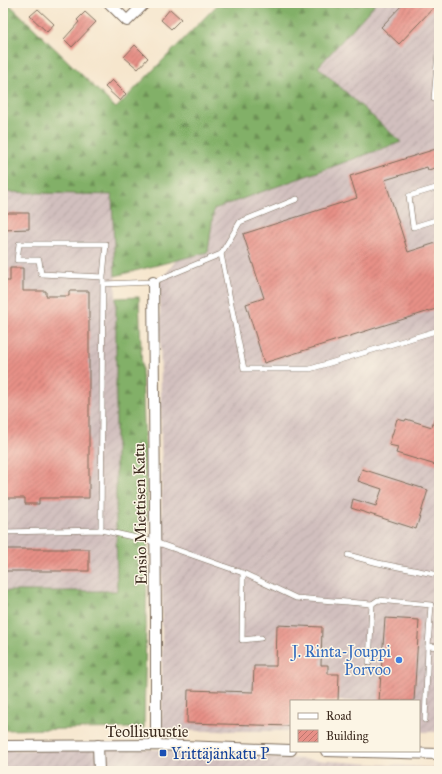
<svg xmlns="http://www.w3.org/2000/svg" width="442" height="774" font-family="'IM FELL Great Primer',serif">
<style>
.industrial{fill:url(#industrial-furrows)}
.forest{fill:url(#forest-firs);stroke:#5e6d43}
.building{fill:url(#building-hatch)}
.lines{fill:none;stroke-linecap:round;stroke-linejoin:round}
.service-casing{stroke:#7c6c5b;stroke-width:6}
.minor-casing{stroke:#7c6c5b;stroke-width:12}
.service{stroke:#fff;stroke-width:5}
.minor{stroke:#fff;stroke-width:10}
.shop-dot{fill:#3f7fe0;stroke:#fcf5e5;stroke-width:1.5}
.transit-dot{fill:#1a4fb4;stroke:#fcf5e5;stroke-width:1.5}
.labels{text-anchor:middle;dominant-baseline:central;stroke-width:3;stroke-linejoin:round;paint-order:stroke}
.street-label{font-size:16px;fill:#3b2a1e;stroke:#fcf5e5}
.shop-label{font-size:16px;fill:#366cbe;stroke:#fcf5e5;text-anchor:end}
.transit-label{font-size:16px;fill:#164399;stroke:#fcf5e5;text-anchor:start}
</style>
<defs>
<pattern id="industrial-furrows" width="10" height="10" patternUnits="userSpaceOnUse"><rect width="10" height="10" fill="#d1bfbe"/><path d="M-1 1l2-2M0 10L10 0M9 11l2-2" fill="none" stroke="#b4a4a3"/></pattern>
<pattern id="forest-firs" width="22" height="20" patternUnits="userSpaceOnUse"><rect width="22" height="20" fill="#82b068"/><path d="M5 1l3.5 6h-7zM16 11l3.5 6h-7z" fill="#6c8f55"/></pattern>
<pattern id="building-hatch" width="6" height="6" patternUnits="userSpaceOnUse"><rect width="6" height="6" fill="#e79087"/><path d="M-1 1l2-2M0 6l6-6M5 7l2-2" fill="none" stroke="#bc766e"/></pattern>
</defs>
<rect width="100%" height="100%" fill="#fcf5e5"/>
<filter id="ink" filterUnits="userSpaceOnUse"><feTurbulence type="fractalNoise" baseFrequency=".025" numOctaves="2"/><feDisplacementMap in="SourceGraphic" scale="8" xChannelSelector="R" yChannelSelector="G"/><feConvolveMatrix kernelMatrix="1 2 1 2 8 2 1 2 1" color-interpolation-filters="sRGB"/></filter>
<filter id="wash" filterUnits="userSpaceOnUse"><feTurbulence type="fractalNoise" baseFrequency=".012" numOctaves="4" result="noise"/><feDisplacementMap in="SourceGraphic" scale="16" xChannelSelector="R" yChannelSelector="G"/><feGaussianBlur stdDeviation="0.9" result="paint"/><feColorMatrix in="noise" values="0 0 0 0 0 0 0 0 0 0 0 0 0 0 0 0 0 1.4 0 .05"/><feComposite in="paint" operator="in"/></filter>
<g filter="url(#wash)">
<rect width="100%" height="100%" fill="#f6e6cd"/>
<g class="industrial">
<path d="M376 3H439V732H419V701H291V731H162V532L160 282 318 67Z"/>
<path d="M3 192 112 195 116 298V518L117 591H3Z"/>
<path d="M149 749 436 768 435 771H3V750Z"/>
</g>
<g class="forest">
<path d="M3 3H8L116 108 219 3H376L318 67 401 142 214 209 208 252 115 276 112 195 3 192Z"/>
<path d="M139 297 148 522 144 728 3 730V591H117L116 518V298Z"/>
</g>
<g id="blocks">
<g class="building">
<path d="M404 3H438L399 44 381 27Z"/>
<path d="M38 9 54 24 47 32 30 16Z"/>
<path d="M170 9 181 19 171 29 161 20Z"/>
<path d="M85 12 96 22 72 47 64 39 79 22 77 20Z"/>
<path d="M135 45 148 58 138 69 124 57Z"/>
<path d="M112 80 126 94 120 101 105 87Z"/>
<path d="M439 148V167L428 170 427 167 385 180 408 252 439 242V308L264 363 246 304 264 298 243 234 357 198 350 176Z"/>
<path d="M3 213H29V229L3 230Z"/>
<path d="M10 268H23V291H46V296H69V291H89V498H39V504H25V498H3V281H10Z"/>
<path d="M437 411 439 412V466L396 453 398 447 389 445 397 419 405 421 406 419 432 427Z"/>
<path d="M362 469 428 490 416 529 351 508 353 499 376 506 382 489 358 481Z"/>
<rect x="3" y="549" width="86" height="22"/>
<path d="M385 618 419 620 414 701H379Z"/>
<path d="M277 625 322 627 321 665H328V674H339L338 701H291V726L187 723 188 690 253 692 254 666H276Z"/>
</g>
</g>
</g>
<g filter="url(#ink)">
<use href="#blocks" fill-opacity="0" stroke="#7c6c5b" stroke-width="1"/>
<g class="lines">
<defs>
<g id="service">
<path d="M439 52 438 53 434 99 439 100"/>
<path d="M439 187 409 196 413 227 439 219"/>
<path d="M221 254 244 369H310L439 330"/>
<path d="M103 284 153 282 221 254 240 222 297 199"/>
<path d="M101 530 103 277 41 274 39 260H17L19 244H106L103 277"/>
<path d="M3 532 101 530 155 542 243 573 242 640 261 638"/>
<path d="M348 555 378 563 439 575"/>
<path d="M243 573 296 598 372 604 369 663"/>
<path d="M372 604 378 600 431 605 428 646"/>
<path d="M425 720 428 646 439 647"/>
</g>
<g id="minor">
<path d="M109 3 127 21 145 3"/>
<path d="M153 282 156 620V745"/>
<path d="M98 745 99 771"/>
<path d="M3 746 156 745 291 750"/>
<path d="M326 751 439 754"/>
</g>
</defs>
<use href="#service" class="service-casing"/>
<use href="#minor" class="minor-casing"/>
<use href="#service" class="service"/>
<use href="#minor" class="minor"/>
</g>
</g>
<circle class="shop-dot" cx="399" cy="660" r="4"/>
<rect class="transit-dot" x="159" y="749" width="8" height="8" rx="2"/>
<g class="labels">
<g class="street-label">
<text transform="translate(140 514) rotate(-91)">Ensio Miettisen Katu</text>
<text x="147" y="731">Teollisuustie</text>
</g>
<g class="shop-label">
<text x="391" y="651">J. Rinta-Jouppi<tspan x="391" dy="18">Porvoo</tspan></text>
</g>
<g class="transit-label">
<text x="171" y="753">Yrittäjänkatu P</text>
</g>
</g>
<rect width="442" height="774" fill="none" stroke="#fcf5e5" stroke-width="16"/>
<rect x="290" y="700" width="130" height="52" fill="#fcf5e5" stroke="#afa495"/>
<rect x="298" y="713" width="20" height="6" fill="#ffffff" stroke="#afa495"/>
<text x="326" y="720" font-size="12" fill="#3b2a1e">Road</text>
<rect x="298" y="730" width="20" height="12" fill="url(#building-hatch)" stroke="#afa495"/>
<text x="326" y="740" font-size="12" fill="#3b2a1e">Building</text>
</svg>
